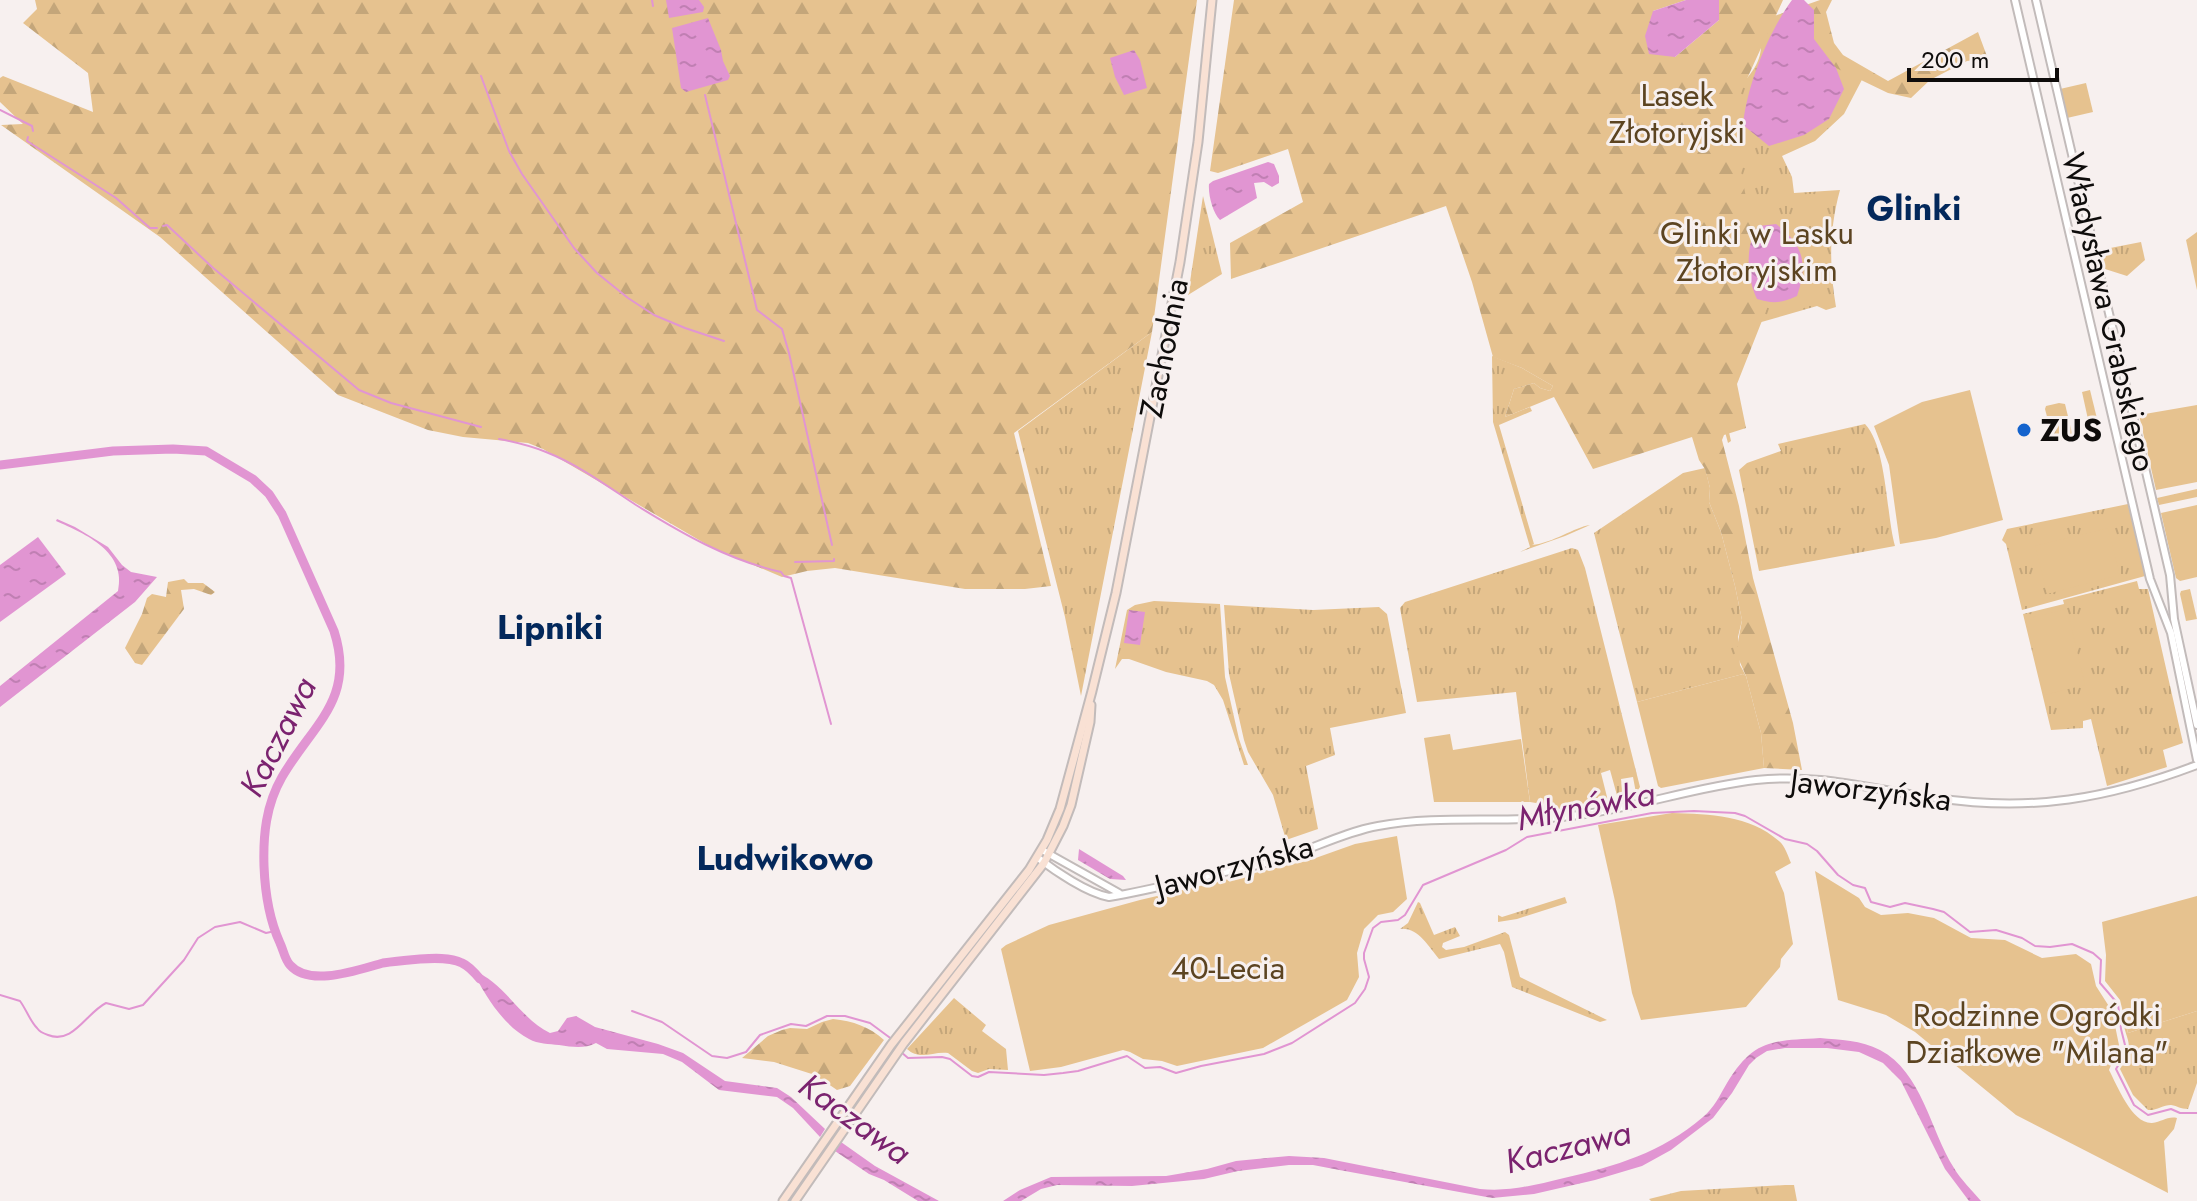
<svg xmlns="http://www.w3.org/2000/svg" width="2197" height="1201" font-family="Jost,sans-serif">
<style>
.grass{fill:url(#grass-tufts)}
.forest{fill:url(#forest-firs)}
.garden{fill:#e6c28f}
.water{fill:url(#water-ripples)}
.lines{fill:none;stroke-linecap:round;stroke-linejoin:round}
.stream{stroke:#e195d2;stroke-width:2}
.river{stroke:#e195d2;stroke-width:9}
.tertiary-casing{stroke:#c2bbba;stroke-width:10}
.secondary-casing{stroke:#c2bbba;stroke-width:11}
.tertiary{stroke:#fff;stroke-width:6}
.secondary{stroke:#f9e1d4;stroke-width:7}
.poi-dot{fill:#1463cd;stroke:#f7f0ef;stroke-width:3}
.labels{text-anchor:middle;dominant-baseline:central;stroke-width:6;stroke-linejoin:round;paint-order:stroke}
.park-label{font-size:32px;fill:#5c4421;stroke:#f7f0ef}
.street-label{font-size:32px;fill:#0e0c0b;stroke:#f7f0ef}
.poi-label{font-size:32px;font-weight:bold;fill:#0e0c0b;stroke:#f7f0ef;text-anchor:start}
.neighbourhood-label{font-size:34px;font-weight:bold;fill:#03285b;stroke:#f7f0ef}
.water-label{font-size:34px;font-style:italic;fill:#7b236f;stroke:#f7f0ef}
</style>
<defs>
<pattern id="grass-tufts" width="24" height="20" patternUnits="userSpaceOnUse" patternTransform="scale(2)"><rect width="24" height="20" fill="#e6c28f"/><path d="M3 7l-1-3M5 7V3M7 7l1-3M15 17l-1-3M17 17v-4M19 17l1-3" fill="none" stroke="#c4a67a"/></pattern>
<pattern id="forest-firs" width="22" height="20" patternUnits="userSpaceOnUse" patternTransform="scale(2)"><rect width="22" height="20" fill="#e6c28f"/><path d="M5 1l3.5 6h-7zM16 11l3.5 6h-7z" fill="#c4a67a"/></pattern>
<pattern id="water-ripples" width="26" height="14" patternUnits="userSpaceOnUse" patternTransform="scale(2)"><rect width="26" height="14" fill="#e195d2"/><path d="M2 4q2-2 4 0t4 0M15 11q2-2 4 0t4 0" fill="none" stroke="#c07fb3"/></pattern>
</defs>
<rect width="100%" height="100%" fill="#f7f0ef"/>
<g class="grass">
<path d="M1820 0H1827L1818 29 1830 51 1866 72 1844 114 1815 141 1782 156 1792 177 1794 193 1840 190C1829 230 1829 266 1836 307L1826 310 1817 306 1758 323 1723 406 1731 441 1728 443 1717 402 1680 127C1708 108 1764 82 1761 42 1761 35 1758 29 1757 22Z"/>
<path d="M1203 196 1222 274 1188 295Z"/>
<path d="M2141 242 2145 260 2127 276 2105 269 2100 250Z"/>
<path d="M1152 332 1081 696 1065 617 1018 431Z"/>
<path d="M1492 356 1522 368 1553 386 1550 391 1540 388 1534 383 1514 389 1505 417 1530 407 1532 411 1499 425 1534 544 1532 545C1553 543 1575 527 1590 525L1565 536 1520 552 1530 547 1493 422Z"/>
<path d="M2059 403 2065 404 2073 437 2056 442 2053 440 2045 409 2046 406Z"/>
<path d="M1865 424C1887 447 1886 514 1895 546L1759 571 1739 470 1747 463 1781 451 1778 444Z"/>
<path d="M1705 468 1710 488 1709 502 1721 532 1735 586 1742 620 1738 637 1740 665 1746 676 1743 674 1637 702 1594 533 1683 473Z"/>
<path d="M2197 489V497L2159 505 2157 498Z"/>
<path d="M2128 504 2145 576 2022 610 2006 544 2002 540 2007 529Z"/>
<path d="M1572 548 1578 550 1585 568 1640 787 1636 793 1633 777 1621 779 1623 798 1618 799 1610 770 1601 773 1608 801 1554 810H1542L1536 803 1530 802 1516 692 1417 702 1400 608 1405 602Z"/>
<path d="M2137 581 2139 589H2148L2183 743 2163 750 2167 767 2107 786 2091 719 2083 721V728L2051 730 2023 614 2064 604 2063 600Z"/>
<path d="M1154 601 1220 604 1225 677 1239 739 1248 765H1244L1223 700 1214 685 1207 681 1166 672 1129 659H1122L1115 669 1127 610 1135 605Z"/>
<path d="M1224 605 1313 610 1379 607 1387 614 1406 713 1330 728 1335 755 1306 766 1318 829 1286 840 1273 795 1248 752 1244 740 1229 674Z"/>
<path d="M1565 897 1567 903 1517 919 1498 922V915L1502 917Z"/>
<path d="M1418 902 1420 903 1434 935 1455 927 1460 936 1443 943 1442 947 1446 950 1464 947 1505 932 1509 935 1520 977 1607 1020 1600 1022 1512 987 1504 952 1500 944 1439 959C1428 946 1418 927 1400 929L1408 923Z"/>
<path d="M954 998 986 1025 982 1031 1006 1049 1008 1070 989 1069 978 1073 972 1071 948 1053C933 1051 920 1061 907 1049Z"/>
<path d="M2197 1011V1083L2188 1109C2180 1109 2178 1106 2171 1105 2163 1105 2156 1111 2148 1110L2133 1095 2120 1069C2138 1040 2123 1042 2123 1014L2128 1033Z"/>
<path d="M1785 1185H1794L1797 1201H1651L1649 1199 1681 1191Z"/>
</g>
<g class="forest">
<path d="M35 0H1197L1152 332 1014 433 1051 586 1025 589H965L835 568 807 571 782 577 711 547 543 449 528 443 463 437 428 430 338 395 160 237 1 125 23 124 0 102V78L3 76 93 112 88 73 23 23 37 9Z"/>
<path d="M1234 0H1686L1653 11 1675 57 1719 20V0H1783L1730 116 1753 233 1748 269 1757 299 1769 303 1737 384 1746 428 1724 435 1722 440 1739 506 1753 578 1793 723 1802 770 1764 768 1761 733 1746 676 1736 653 1742 620 1735 586 1721 532 1709 502 1710 488 1705 469 1699 460 1692 437 1593 469 1554 397 1505 417 1514 389 1534 383 1540 388 1550 391 1553 386 1522 368 1493 357 1472 282 1446 206 1231 279 1230 243 1303 202 1288 149 1218 173 1210 171Z"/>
<path d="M1821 0H1832L1826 12 1834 43 1843 55 1888 81 1978 32 1988 59 1967 61 1930 80 1911 98 1888 93 1836 68 1814 39V10Z"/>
<path d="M184 579 188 583H203L215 592 211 595 194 589 181 590 184 609 142 665 135 663 125 648 142 614 147 598 152 594 166 597 168 582Z"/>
<path d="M833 1019C853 1021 870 1027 884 1040L850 1086 837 1090 815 1075 774 1062 742 1058 768 1036 782 1030 790 1028 807 1029 822 1022Z"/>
</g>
<g class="garden">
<path d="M2086 83 2093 112 2067 118 2060 89Z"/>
<path d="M2197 232V290L2186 240Z"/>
<path d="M1970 390 2003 520 1936 538 1900 544 1889 465 1874 426 1922 402Z"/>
<path d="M2090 390 2102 439 2093 442 2082 392Z"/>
<path d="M2197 405V482L2156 490 2139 415Z"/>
<path d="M2197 505V577L2180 581 2176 578 2161 513Z"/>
<path d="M2108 528 2120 575 2047 594 2035 546Z"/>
<path d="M2190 589 2197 619 2186 621 2180 594 2181 591Z"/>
<path d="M2067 609 2085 685 2044 695 2026 619Z"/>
<path d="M1743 674 1746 676 1761 733 1764 768 1661 788 1658 786 1637 702Z"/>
<path d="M1450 734 1453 750 1521 739 1530 802H1434L1424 738Z"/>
<path d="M1672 813C1710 814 1749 815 1779 841 1785 846 1788 856 1791 863L1775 872 1784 893 1793 944 1781 959 1780 967 1746 1007 1641 1020 1632 993 1615 901 1598 825Z"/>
<path d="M1397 836 1407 899 1393 912 1378 915 1364 929 1357 953 1359 977 1347 1000 1263 1048 1177 1066 1162 1061 1143 1059 1130 1052 1123 1050 1061 1067 1030 1071 1001 949 1006 945 1049 925 1140 900 1310 860 1355 844Z"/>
<path d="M1815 871 1859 898 1865 907 1881 915 1908 913 1934 918 1971 938 2005 940 2042 958 2076 954 2091 964 2096 986 2112 1011 2119 1045 2109 1070C2117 1085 2132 1124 2152 1123 2162 1122 2167 1116 2177 1118L2174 1129 2164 1141 2168 1193 2016 1115 1915 1032 1886 1015 1838 1000Z"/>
<path d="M2197 896V1011L2128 1033 2120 1000 2105 981 2106 955 2102 922Z"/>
</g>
<g class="water">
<path d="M666 0H699L704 7 703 12 669 18Z"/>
<path d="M1686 0H1719V20L1675 57 1649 54 1645 36 1653 11Z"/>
<path d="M1792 0H1804L1814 10V39L1836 68 1844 89 1829 119 1804 135 1769 146 1743 125C1747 85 1768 33 1792 0Z"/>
<path d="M708 18 721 50 723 61 730 76 728 80 686 92 681 88 672 28Z"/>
<path d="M1134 50 1140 60 1147 88 1124 95 1115 77 1110 58Z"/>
<path d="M1268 162 1274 164 1279 176V183L1272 187 1264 182 1254 183 1257 198 1220 220C1213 213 1208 195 1209 184L1213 181Z"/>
<path d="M1776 224C1804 245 1808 264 1797 296 1782 303 1773 304 1757 299 1747 279 1744 244 1759 226Z"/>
<path d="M57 519 75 527 108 547 122 565 131 572 157 577 135 602 0 707V686L118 591C127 552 86 534 56 521Z"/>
<path d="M38 537 66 574 0 622V565Z"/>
<path d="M1129 610 1145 612 1140 645 1124 643Z"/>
<path d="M1079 849 1123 876 1126 880 1110 879 1078 860Z"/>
<path d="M473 971C503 980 519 1018 550 1033L558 1031 567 1018 576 1016 595 1027 658 1044 683 1053 725 1081 777 1088 791 1097 825 1129 820 1137 793 1108 777 1097 719 1090 682 1062 663 1054 607 1049 596 1043C584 1049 573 1047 559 1045 549 1044 538 1044 529 1039 504 1026 485 996 473 971Z"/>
<path d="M1820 1038C1840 1040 1861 1040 1880 1050 1922 1072 1930 1130 1954 1168 1961 1180 1972 1190 1981 1201H1969L1945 1169 1901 1081 1883 1063 1859 1052 1827 1048H1785L1767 1051 1756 1058 1749 1065 1732 1093 1713 1118 1671 1150 1642 1166 1595 1180 1534 1194 1492 1198 1334 1169 1313 1165H1289L1238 1171 1204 1179 1132 1186 1057 1185 1041 1189 1021 1201H1003L1020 1190 1051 1177 1166 1176 1207 1169 1236 1161 1289 1156 1324 1158 1480 1189C1510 1192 1535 1185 1564 1178 1616 1166 1661 1153 1703 1117 1714 1108 1720 1095 1727 1083 1754 1039 1772 1041 1820 1038Z"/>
<path d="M841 1142 875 1166 939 1201H918L884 1180 869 1174 835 1151Z"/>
</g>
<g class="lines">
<g class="stream">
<path d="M652 0 653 6"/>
<path d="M481 76 509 151 522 174 574 248 597 273 628 298 654 315 685 328 724 341"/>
<path d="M705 95 757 310 782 329 789 353 832 545"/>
<path d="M0 110 32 126 33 131"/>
<path d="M28 137 27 141 116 198 150 228H157"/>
<path d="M163 226 167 225 212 267 359 390 391 403 481 427"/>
<path d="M499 439C515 442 531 446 546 452 579 465 607 486 636 505 681 533 728 560 781 572L784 576 791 578 831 724"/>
<path d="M795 562 834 561V559"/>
<path d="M0 995 20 1001C26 1009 30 1021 37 1028 39 1031 45 1034 48 1035 73 1045 86 1013 106 1003L129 1009 143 1005 184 960 198 938 215 927 240 922 266 933 275 931"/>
<path d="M632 1011 662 1022 712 1056 727 1058 746 1052 760 1035 791 1024 806 1026 827 1016H845L870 1023 893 1040"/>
<path d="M901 1052 908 1058 942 1057 950 1059 972 1076 978 1077 989 1072 1044 1075 1063 1073 1078 1071 1127 1056 1145 1068 1160 1067 1176 1073 1201 1066 1264 1054 1292 1043 1355 1003 1365 989 1369 977 1364 959V953L1373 928 1381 922 1398 920 1405 915 1423 885 1506 850 1527 837 1652 813 1694 811 1735 813 1745 816 1785 839 1807 844 1817 851 1838 875 1853 885 1865 888 1871 902 1890 907 1905 903 1933 909 1944 912 1970 932 1996 930 2022 938 2035 946 2050 947 2072 944 2093 953 2101 960 2100 983 2118 1004 2121 1029 2125 1045V1054L2116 1069 2134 1105 2148 1115 2171 1109 2180 1113H2197"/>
</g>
<path class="river" d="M0 465 113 451 173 449 206 451 253 479 269 494 282 514 334 631C356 699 313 724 282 777 266 805 263 835 264 866 265 892 269 919 280 943 283 949 285 960 290 965 310 988 360 969 383 963 395 961 408 960 420 959 433 958 450 957 462 963 469 966 475 973 480 979"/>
<defs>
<g id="tertiary">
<path d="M2015 0 2150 579 2171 633 2197 760"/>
<path d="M2036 0 2170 575 2174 619 2197 725"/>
<path d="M1042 850 1119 893"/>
<path d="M1038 858C1055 871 1087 893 1109 897 1145 891 1180 882 1215 874 1239 869 1263 865 1286 857 1317 847 1345 832 1378 826 1442 814 1507 824 1571 816 1634 809 1693 787 1756 780 1822 773 1872 790 1936 798 2032 812 2107 799 2197 765"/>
</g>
<g id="secondary">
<path d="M783 1201 891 1045 1029 870 1047 840 1060 809 1092 691 1116 593 1180 262 1198 142 1212 0"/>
<path d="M795 1201 904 1043 1044 863 1063 826 1071 805 1090 722 1091 705"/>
</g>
</defs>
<use href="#tertiary" class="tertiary-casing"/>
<use href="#secondary" class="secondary-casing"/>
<use href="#tertiary" class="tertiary"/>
<use href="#secondary" class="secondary"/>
</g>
<circle class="poi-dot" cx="2024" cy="430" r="8"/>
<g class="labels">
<g class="park-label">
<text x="1677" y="95">Lasek<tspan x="1677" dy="37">Złotoryjski</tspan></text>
<text x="1757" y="233">Glinki w Lasku<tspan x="1757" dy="37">Złotoryjskim</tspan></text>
<text x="1228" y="968">40-Lecia</text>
<text x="2037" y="1015">Rodzinne Ogródki<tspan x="2037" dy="37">Działkowe "Milana"</tspan></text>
</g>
<g class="street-label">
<text transform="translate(2109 312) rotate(77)">Władysława Grabskiego</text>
<text transform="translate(1164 348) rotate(-79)">Zachodnia</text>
<text transform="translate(1871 790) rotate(7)">Jaworzyńska</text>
<text transform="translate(1234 866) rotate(-15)">Jaworzyńska</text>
</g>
<g class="poi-label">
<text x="2040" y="430">ZUS</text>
</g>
<g class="neighbourhood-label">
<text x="1914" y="208">Glinki</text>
<text x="550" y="627">Lipniki</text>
<text x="785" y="858">Ludwikowo</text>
</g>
<g class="water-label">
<text transform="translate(278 737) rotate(-63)">Kaczawa</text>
<text transform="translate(1586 806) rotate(-11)">Młynówka</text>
<text transform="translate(855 1119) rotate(36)">Kaczawa</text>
<text transform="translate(1568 1147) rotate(-14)">Kaczawa</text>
</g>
</g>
<path d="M1909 68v12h148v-12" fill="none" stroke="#0e0c0b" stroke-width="4"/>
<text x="1921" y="68" font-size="24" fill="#0e0c0b" stroke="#f7f0ef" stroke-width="6" paint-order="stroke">200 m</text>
</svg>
